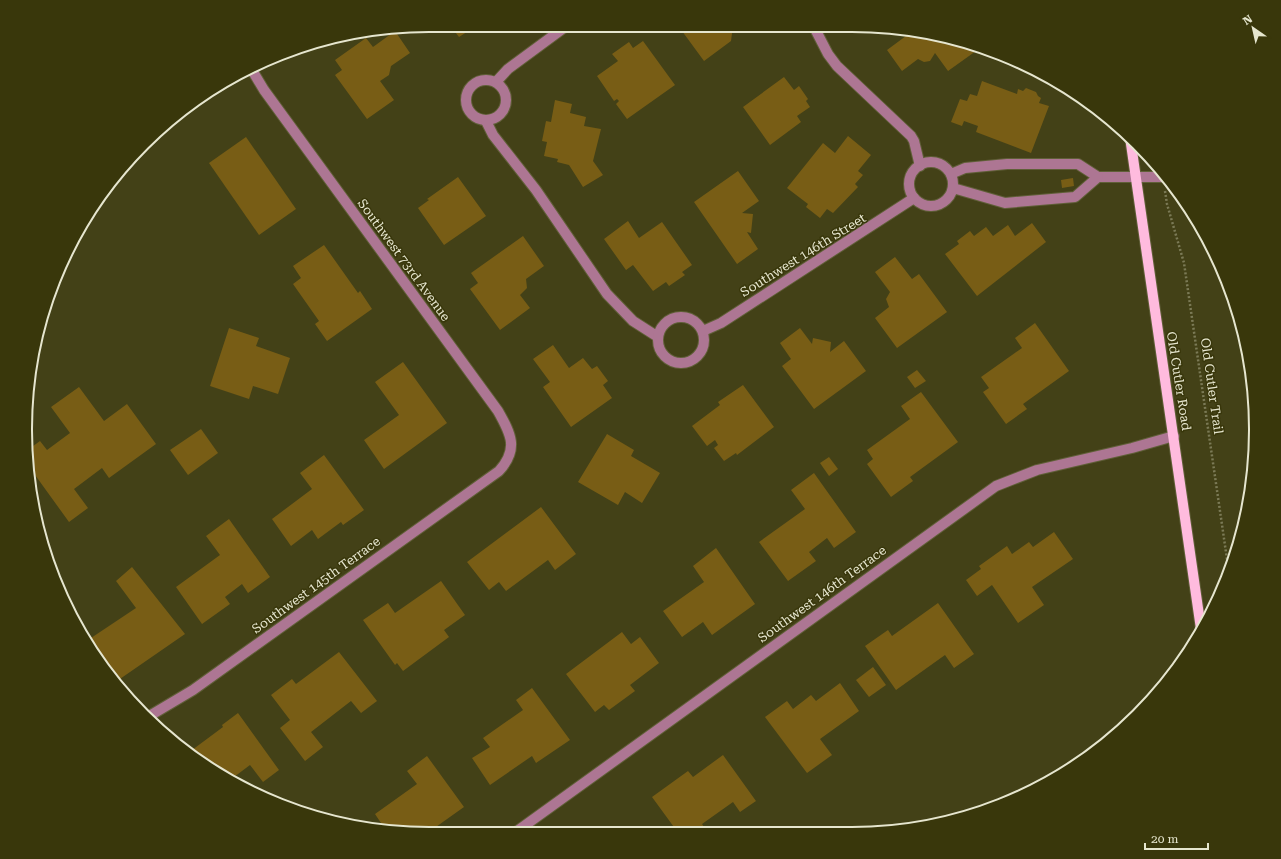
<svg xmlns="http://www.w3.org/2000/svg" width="1281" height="859" font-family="'Roboto Serif',serif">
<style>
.building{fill:#785d15}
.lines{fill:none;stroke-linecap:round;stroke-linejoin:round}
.minor-casing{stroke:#605f38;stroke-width:12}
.major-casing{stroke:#605f38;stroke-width:12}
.path{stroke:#7b7a56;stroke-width:2.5;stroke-dasharray:2 2;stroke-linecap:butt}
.minor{stroke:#ad7693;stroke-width:10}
.major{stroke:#ffbbde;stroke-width:10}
.labels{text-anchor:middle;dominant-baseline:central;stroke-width:3;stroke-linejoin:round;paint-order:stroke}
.street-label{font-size:13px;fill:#e6e6cf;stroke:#39370b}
.rim{fill:none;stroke:#e6e6cf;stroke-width:2}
</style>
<rect width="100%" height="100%" fill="#434117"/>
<g class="building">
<path d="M676 26H733L731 41 704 61 682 31 680 33Z"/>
<path d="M452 28H473L459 37Z"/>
<path d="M395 31 410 53 391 66 389 75 380 81 394 100 367 119 335 75 342 70 335 60 366 38 373 47Z"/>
<path d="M908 31 930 33 973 47 976 51 948 71 935 53 930 61 924 62 918 59 902 71 887 50 910 33Z"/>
<path d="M643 41 675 85 627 119 616 104 619 101 617 99 614 101 597 76 618 61 612 54 629 42 633 48Z"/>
<path d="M784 77 794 90 799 86 808 99 806 101 810 107 797 116 801 122 770 145 743 107Z"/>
<path d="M982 81 1017 94 1018 89 1023 91 1026 88 1036 92 1038 96 1041 98 1039 103 1049 106 1031 153 976 132 978 126 964 121 962 126 951 122 960 99 967 101 970 94 977 96Z"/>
<path d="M555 100 572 104 570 113 586 117 584 126 601 129 593 161 603 175 583 187 569 165 557 162 558 159 544 156 547 142 542 141 546 121 551 122Z"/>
<path d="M848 136 871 155 858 171 863 175 855 184 858 187 833 213 827 209 820 218 806 207 808 204 787 188 823 143 835 153Z"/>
<path d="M246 137 296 209 259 235 209 163Z"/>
<path d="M738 171 759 201 742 213 753 214 751 233 747 232 758 249 737 264 694 202Z"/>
<path d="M458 177 486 216 444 245 418 208 429 200 427 199Z"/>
<path d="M1073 178 1074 186 1062 188 1061 180Z"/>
<path d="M628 221 639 238 662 222 692 265 682 272 685 275 669 286 666 282 653 291 633 265 626 270 604 239Z"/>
<path d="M1032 223 1046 242 977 296 945 254 959 244 957 241 970 231 974 236 986 227 993 236 1008 225 1015 236Z"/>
<path d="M523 236 544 266 526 279 527 288 520 295 530 308 500 330 470 289 478 283 471 273Z"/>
<path d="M324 245 358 293 360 291 372 309 327 341 315 324 319 321 293 284 301 278 293 266Z"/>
<path d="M895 257 912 279 919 274 947 312 897 348 875 318 889 307 886 299 890 292 875 272Z"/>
<path d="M1035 323 1069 371 1023 404 1027 409 1006 424 983 392 989 388 981 377 1022 348 1015 338Z"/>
<path d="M229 328 259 338 256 346 290 358 278 394 253 386 249 399 210 386Z"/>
<path d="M800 328 812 344 813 338 831 342 830 352 844 341 866 371 814 409 782 366 791 359 780 343Z"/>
<path d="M553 345 569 368 583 358 592 369 597 366 608 381 603 385 612 398 571 427 543 387 550 382 533 359Z"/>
<path d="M403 362 447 423 384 469 364 440 399 415 375 382Z"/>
<path d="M917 370 926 381 915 388 907 377Z"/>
<path d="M743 385 774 427 737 455 736 453 724 461 714 448 718 445 715 440 707 446 692 426 720 405 718 402Z"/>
<path d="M79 387 104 421 127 404 156 444 109 478 102 468 74 489 88 508 69 522 30 468 29 449 40 441 47 450 70 433 51 407Z"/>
<path d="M921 392 958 442 910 477 913 481 891 497 867 464 873 459 867 450 910 419 901 406Z"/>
<path d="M201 429 218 453 188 475 170 450Z"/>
<path d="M607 434 634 450 631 456 660 473 642 503 625 492 618 505 578 482Z"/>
<path d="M324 455 364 510 343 525 341 522 318 539 312 530 291 546 272 519 312 489 300 473Z"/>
<path d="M829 457 838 469 829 476 820 463Z"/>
<path d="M814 473 856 532 834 548 827 538 809 552 816 561 788 581 759 542 805 509 791 490Z"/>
<path d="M541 507 576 554 555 570 548 560 506 591 499 582 489 590 467 562Z"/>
<path d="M229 519 270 577 248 593 242 584 225 597 230 604 202 624 176 587 220 555 206 536Z"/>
<path d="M1054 532 1073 559 1032 587 1044 605 1018 623 992 585 977 596 966 580 981 569 979 566 1007 546 1012 554 1029 542 1033 547Z"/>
<path d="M716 548 755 604 712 635 703 622 682 637 663 611 704 582 693 566Z"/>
<path d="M132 567 185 634 117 681 88 640 136 608 116 581Z"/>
<path d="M441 581 465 615 444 630 449 637 403 671 397 663 395 665 363 620 388 603 395 613Z"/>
<path d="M938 603 974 654 954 668 945 655 896 690 865 646 888 630 892 636Z"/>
<path d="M622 632 631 644 640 637 659 663 630 685 635 691 609 710 604 705 595 712 566 674Z"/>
<path d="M339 652 377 701 361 713 351 701 311 732 323 747 305 761 280 728 290 720 271 695 292 679 296 684Z"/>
<path d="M873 667 886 685 869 697 856 680Z"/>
<path d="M840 683 859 711 820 739 832 755 807 773 765 717 787 701 793 709 811 695 816 701Z"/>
<path d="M532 688 570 740 536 763 532 756 490 785 472 758 490 747 483 738 523 710 516 700Z"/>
<path d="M238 713 279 770 263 782 250 765 230 780 188 753 223 727 222 725Z"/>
<path d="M723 755 756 801 740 812 733 802 702 824 704 827 694 834H679L652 797 688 771 693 777Z"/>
<path d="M427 756 464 807 426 834 376 829 375 827 381 823 375 814 417 784 407 771Z"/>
</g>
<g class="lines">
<defs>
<g id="minor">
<path d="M813 25 828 54 837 66 911 136 914 141 920 166"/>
<circle cx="486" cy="100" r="20"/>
<path d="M496 82 508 69 565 27"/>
<path d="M486 121 493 135 536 190 607 294 633 321 658 337"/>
<circle cx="931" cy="184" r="22"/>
<path d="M951 174 965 168 1007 164H1078L1098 177H1165"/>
<path d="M953 188 1005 203 1075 197 1098 177"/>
<circle cx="681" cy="340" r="23"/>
<path d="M703 331 721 323 914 198"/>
<path d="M146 718 193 690 499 471C519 449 511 434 498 411L264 90 252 70"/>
<path d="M513 834 996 486 1037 470 1132 448 1174 436"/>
</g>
<path id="major" d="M1130 137 1201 629"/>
</defs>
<use href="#minor" class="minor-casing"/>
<use href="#major" class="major-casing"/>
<path class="path" d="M1165 191 1167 204 1184 263 1229 573"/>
<use href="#minor" class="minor"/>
<use href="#major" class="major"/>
</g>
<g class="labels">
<g class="street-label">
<text transform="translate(803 255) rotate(-32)">Southwest 146th Street</text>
<text transform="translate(404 260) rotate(54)">Southwest 73rd Avenue</text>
<text transform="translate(1179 381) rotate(81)">Old Cutler Road</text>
<text transform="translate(1212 386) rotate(82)">Old Cutler Trail</text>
<text transform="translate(316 585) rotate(-36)">Southwest 145th Terrace</text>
<text transform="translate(822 594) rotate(-36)">Southwest 146th Terrace</text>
</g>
</g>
<path d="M0 0H1281V859H0ZM429 32H852A397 397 0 0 1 1249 429V430A397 397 0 0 1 852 827H429A397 397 0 0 1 32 430V429A397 397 0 0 1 429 32Z" fill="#39370b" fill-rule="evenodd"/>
<path class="rim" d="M429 32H852A397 397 0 0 1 1249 429V430A397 397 0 0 1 852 827H429A397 397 0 0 1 32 430V429A397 397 0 0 1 429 32Z"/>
<g transform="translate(1253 28) rotate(326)" stroke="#39370b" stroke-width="3" paint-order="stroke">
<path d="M0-3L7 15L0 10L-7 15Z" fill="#e6e6cf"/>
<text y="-6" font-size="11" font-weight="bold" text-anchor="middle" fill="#e6e6cf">N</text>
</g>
<path d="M1145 843v6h63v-6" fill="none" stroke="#e6e6cf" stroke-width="2"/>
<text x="1151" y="843" font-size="12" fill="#e6e6cf" stroke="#39370b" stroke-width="3" paint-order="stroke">20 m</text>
</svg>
